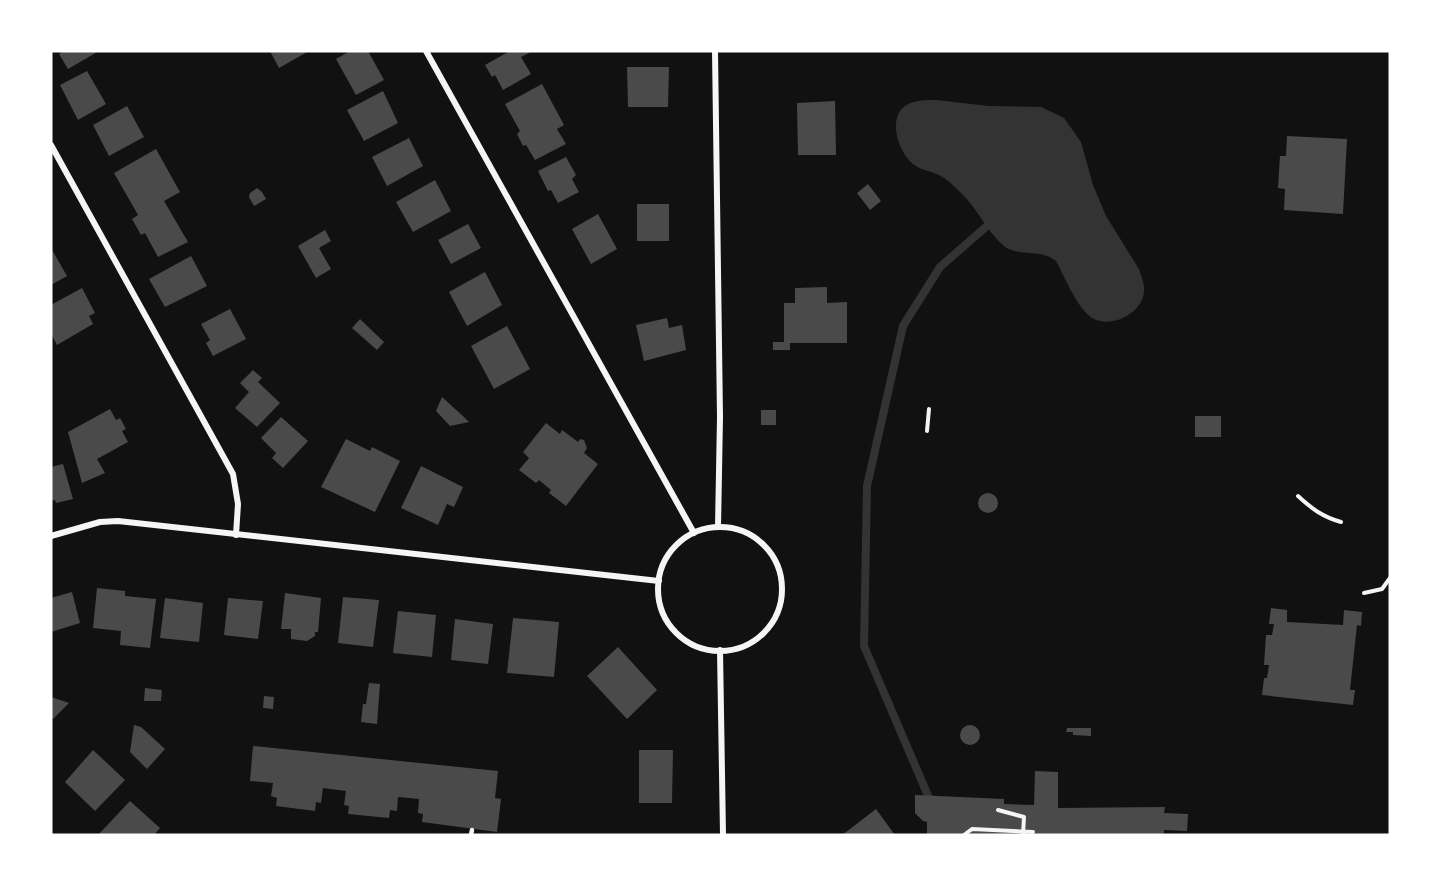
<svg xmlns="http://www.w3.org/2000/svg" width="1441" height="886" font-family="'Noto Serif',serif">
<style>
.water{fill:#333}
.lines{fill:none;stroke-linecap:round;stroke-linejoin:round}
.stream{stroke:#333;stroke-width:8}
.building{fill:#4a4a4a}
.path{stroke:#f5f5f5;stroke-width:4}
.service{stroke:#f5f5f5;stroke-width:4.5}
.minor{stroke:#f5f5f5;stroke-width:6}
</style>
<rect width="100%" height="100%" fill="#111"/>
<path class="water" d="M937 100 988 106 1041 107 1064 118 1081 142 1093 185 1106 216 1139 269C1141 276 1145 284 1144 292 1142 313 1113 328 1094 319 1078 311 1065 277 1056 261 1042 249 1021 257 1005 247 987 232 978 209 961 193 955 187 947 179 939 175 931 171 920 170 913 164 899 153 887 119 905 106 914 100 926 100 937 100Z"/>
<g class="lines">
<path class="stream" d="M932 805 864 646 867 486 903 326 940 267 987 226"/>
</g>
<g class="building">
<path d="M64 51H99L68 69 59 54Z"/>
<path d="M270 51H309L279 68Z"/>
<path d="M350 51H368L384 80 356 95 336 59Z"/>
<path d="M510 51H533L521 57 531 74 503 90 495 75 492 77 485 65Z"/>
<path d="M627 67H669L668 107H628Z"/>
<path d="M87 71 106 104 78 120 60 85Z"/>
<path d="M542 84 564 125 557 129 566 144 535 160 526 145 523 146 517 134 520 131 505 104Z"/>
<path d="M383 91 398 123 364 141 347 110Z"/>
<path d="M835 101 836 155H798L797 103Z"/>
<path d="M127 106 144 137 109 156 93 125Z"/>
<path d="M1287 136 1347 139 1343 214 1284 210 1285 189 1278 188 1280 156H1286Z"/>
<path d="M409 138 423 166 387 186 372 157Z"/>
<path d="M156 149 180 192 164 201 188 242 158 257 145 233 141 235 132 219 138 215 114 173Z"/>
<path d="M566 157 576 175 572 179 579 192 558 203 551 190 548 191 538 171Z"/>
<path d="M435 180 451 211 413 232 396 202Z"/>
<path d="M868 184 881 201 870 210 857 193Z"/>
<path d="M257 188 262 192 266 199 254 206 249 197 250 193Z"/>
<rect x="637" y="204" width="32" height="37"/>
<path d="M598 214 617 249 591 264 572 229Z"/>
<path d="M468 224 481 248 451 264 438 240Z"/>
<path d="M325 230 331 241 319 248 331 269 316 278 298 246Z"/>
<path d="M51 248 67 276 51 285Z"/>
<path d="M191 256 207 286 165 307 149 279Z"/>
<path d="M485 272 502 305 467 326 449 292Z"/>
<path d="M827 287V303L847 302V343H790V350H773V342H784V303H795V288Z"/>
<path d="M82 288 95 313 89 316 93 324 57 345 51 334V305Z"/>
<path d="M230 309 246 339 213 356 206 343 210 340 201 324Z"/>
<path d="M667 318 669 328 682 325 686 350 644 361 636 325Z"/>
<path d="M360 319 384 342 377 350 352 328Z"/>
<path d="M507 326 530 369 494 389 471 346Z"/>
<path d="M253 370 262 378 258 382 280 403 257 427 235 408 249 392 240 383Z"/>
<path d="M442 397 465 418 469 422 450 426 436 411Z"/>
<path d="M110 409 116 420 120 418 126 429 122 431 128 442 97 459 105 473 82 483 68 432Z"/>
<rect x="761" y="410" width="15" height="15"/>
<rect x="1195" y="416" width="26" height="21"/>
<path d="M281 417 308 441 283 468 272 458 276 453 261 438Z"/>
<path d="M546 423 560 434 562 430 578 442 580 439 584 440 587 448 584 453 598 464 566 506 549 493 551 490 539 480 536 483 519 470 529 458 523 452Z"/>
<path d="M346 439 370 451 372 447 400 461 375 512 321 487Z"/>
<path d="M63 464 73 499 56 503 55 500 51 501V467Z"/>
<path d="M421 466 463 487 454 507 447 504 438 525 401 508Z"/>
<circle cx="988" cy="503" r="10"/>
<path d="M97 588 125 591V596L156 599 150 648 120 645 121 631 93 628Z"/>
<path d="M72 592 80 623 51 632V598Z"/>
<path d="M285 593 321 598 318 632H315V636L307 641 291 639V629H281Z"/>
<path d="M343 597 379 600 373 647 338 643Z"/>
<path d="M165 598 203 603 199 642 160 638Z"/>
<path d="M228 598 263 601 258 639 224 635Z"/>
<path d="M1271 608 1287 610V622L1343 625 1344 610 1362 612 1361 626 1357 625 1350 690H1355L1353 705 1262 695 1264 678H1267L1269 665H1264L1266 635H1272L1274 624H1269Z"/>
<path d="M398 611 436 615 432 657 393 653Z"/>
<path d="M513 618 559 622 554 677 507 673Z"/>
<path d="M455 619 493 624 488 664 451 660Z"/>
<path d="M618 647 657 690 627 719 587 676Z"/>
<path d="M369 683 380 684 377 724 361 722 363 704H366Z"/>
<path d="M145 688 162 690 161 701H144Z"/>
<path d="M264 696 274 697 273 709 263 708Z"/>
<path d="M51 697 69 703 53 719 51 717Z"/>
<circle cx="970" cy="735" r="10"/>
<path d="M134 725 141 727 165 749 147 769 130 752Z"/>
<path d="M1067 728H1091V736L1073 735V732H1066Z"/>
<path d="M253 746 498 771 495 798 501 799 497 832 422 822 423 814 418 813 419 799 398 797 397 811 390 810 389 818 348 814 349 806 344 805 346 791 323 788 321 803 316 802 315 811 276 806 277 798 271 796 273 783 250 781Z"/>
<path d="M93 750 125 780 95 811 65 782Z"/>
<path d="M639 750H673L672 803H639Z"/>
<path d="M1035 771 1058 772V808L1165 807 1164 813 1188 814 1187 831 1164 830V833L1160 835H927V822L923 821 915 813V795L1004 799V804L1034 805Z"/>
<path d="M130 801 160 828 154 835H98Z"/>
<path d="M876 809 895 835H842L854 826Z"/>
</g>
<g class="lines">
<g class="path">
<path d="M927 431 929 409"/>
<path d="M1298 496C1312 509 1323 517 1341 522"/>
<path d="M1364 593 1382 589 1390 578"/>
<path d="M998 810 1024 817 1023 835"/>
<path d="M964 835 972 829 1033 832"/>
</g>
<path class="service" d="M471 835 472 830"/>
<g class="minor">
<path d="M426 51 694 533"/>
<path d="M715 51 720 417 718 527"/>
<path d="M51 145 233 474 238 504 236 535"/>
<circle cx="720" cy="589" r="62"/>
<path d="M51 536 100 522 118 521 659 581"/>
<path d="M720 650 723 835"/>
</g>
</g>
<rect width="1441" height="886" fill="none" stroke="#ffffff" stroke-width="105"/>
</svg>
